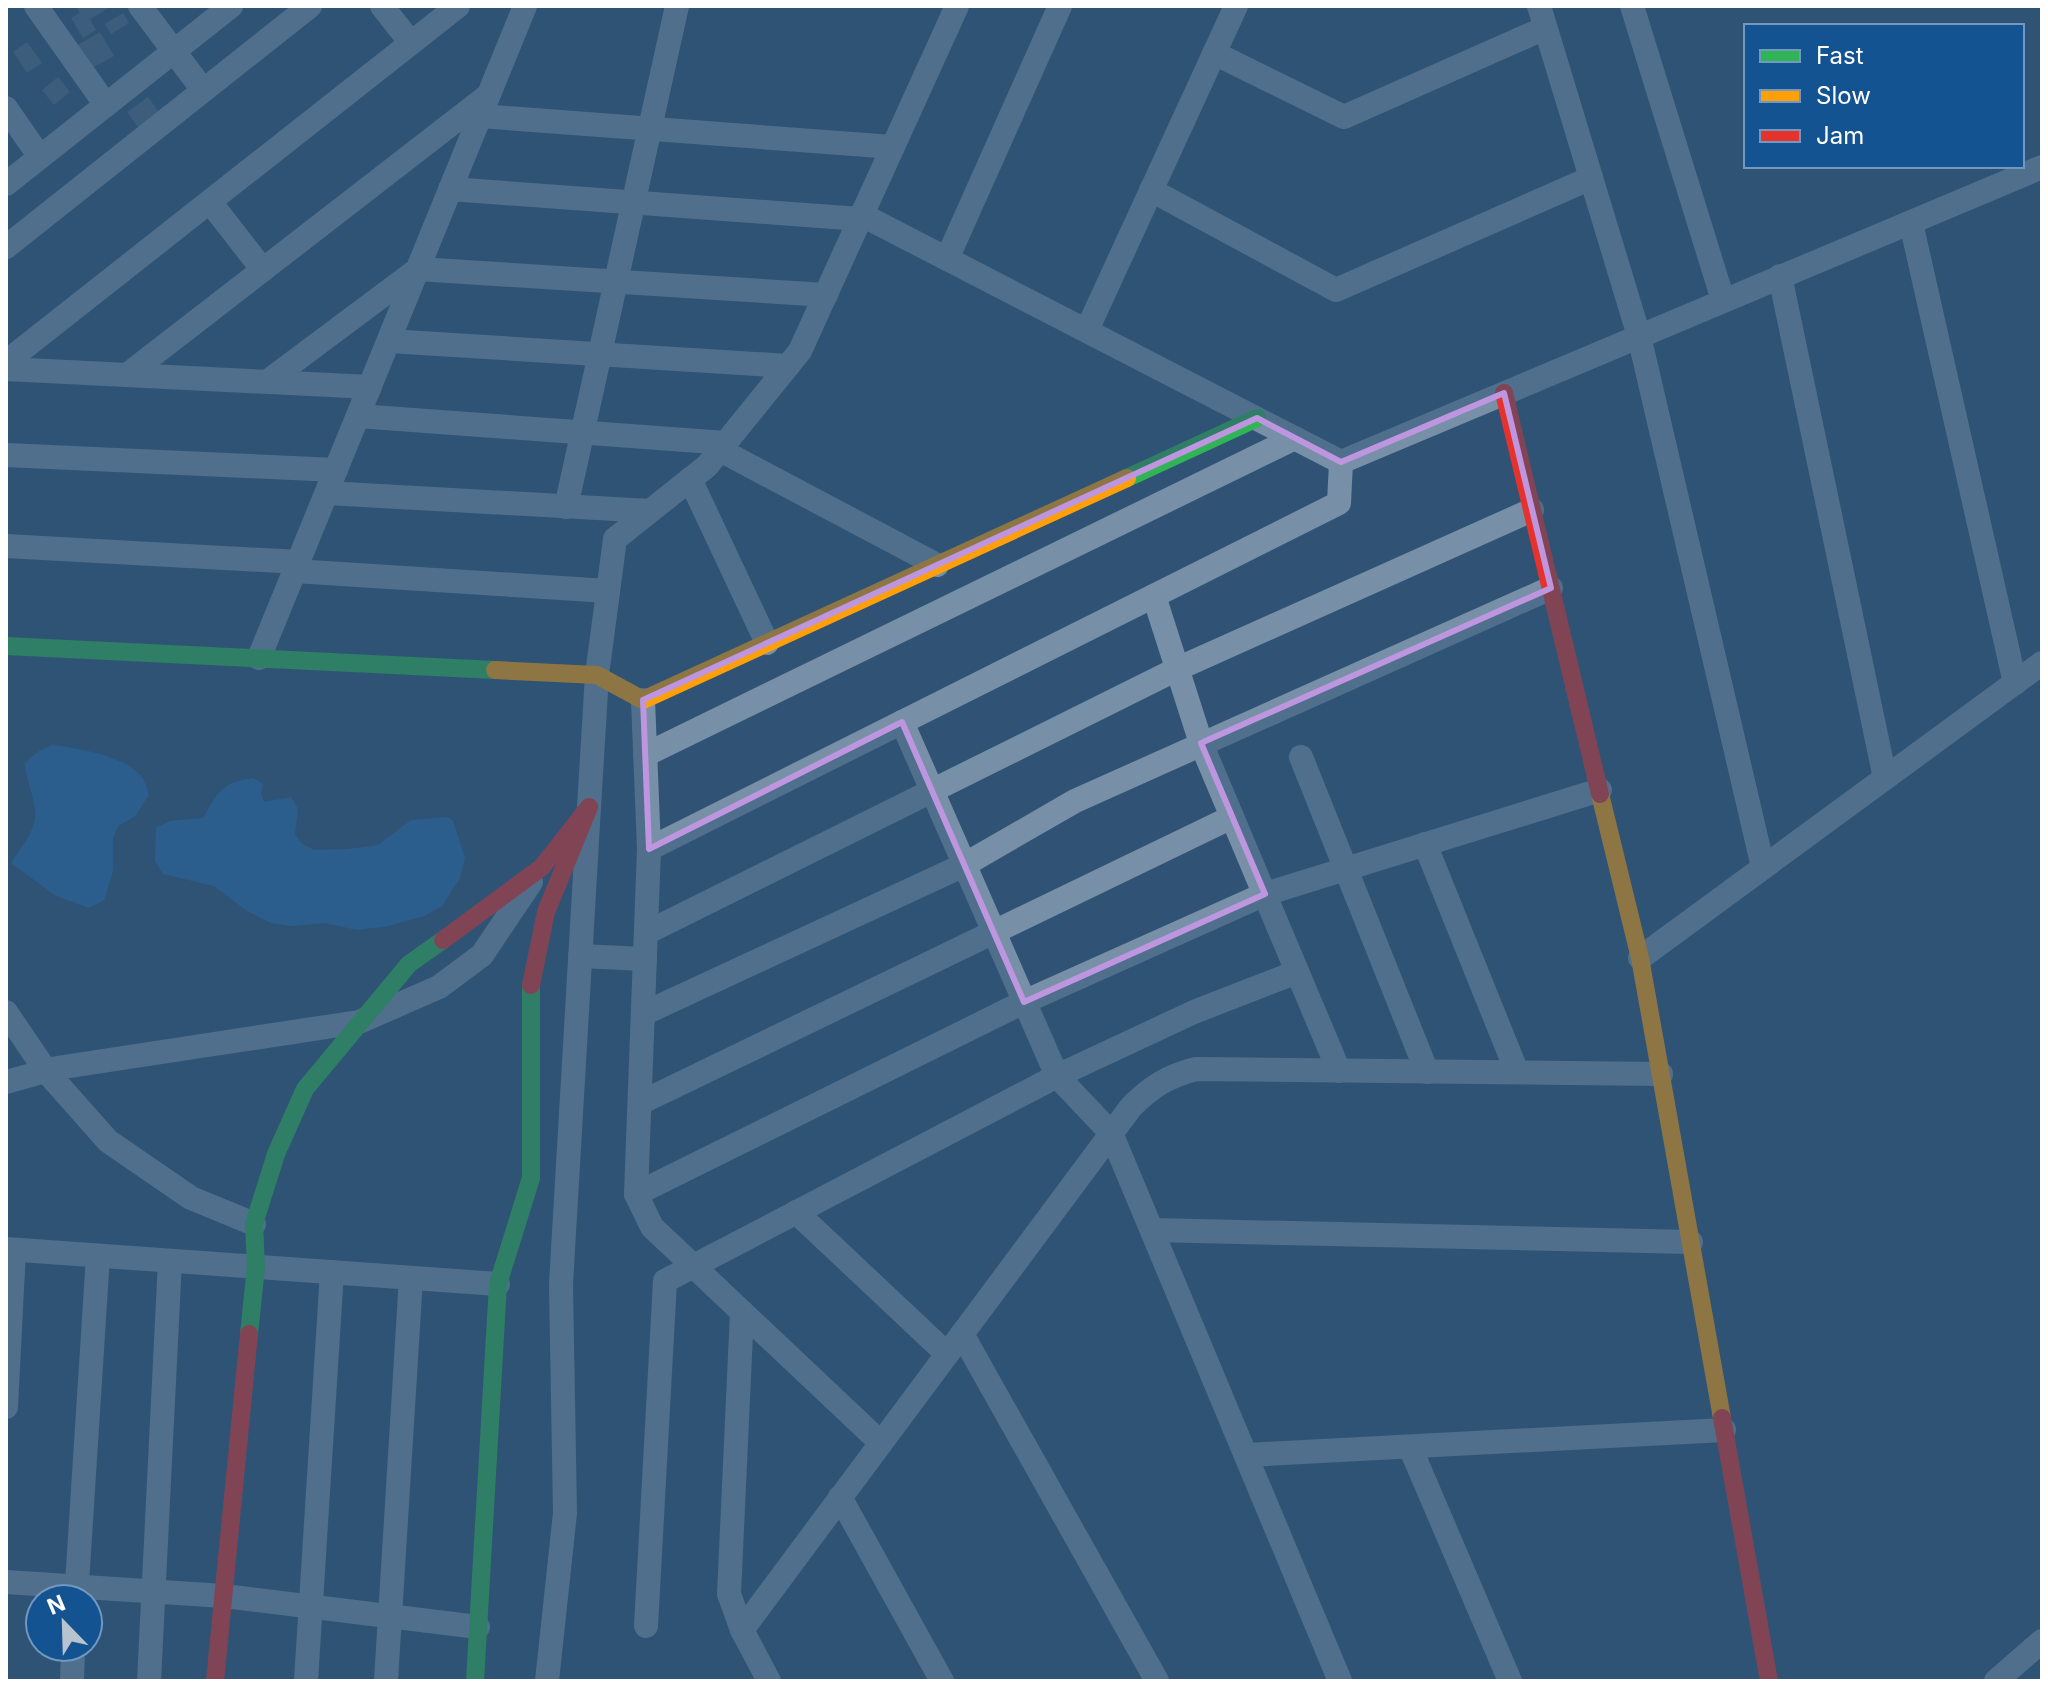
<svg xmlns="http://www.w3.org/2000/svg" width="2048" height="1687" font-family="Inter,sans-serif">
<style>
.green{fill:#266aa9}
.building{fill:#4d6984}
.lines{fill:none;stroke-linecap:round;stroke-linejoin:round}
.street{stroke:#7790a8;stroke-width:24}
.fast{stroke:#30b455;stroke-width:18}
.slow{stroke:#ff9f0a;stroke-width:18}
.jam{stroke:#e5322d;stroke-width:18}
.marked{fill:none;stroke:#bd96df;stroke-width:6;stroke-linejoin:round}
</style>
<rect width="100%" height="100%" fill="#305375"/>
<g class="green">
<path d="M52 745C77 748 126 756 142 777 145 781 147 790 149 795L135 816 118 826 113 838V871L104 900 89 908 56 896 11 863C19 850 35 832 35 816 36 800 26 781 25 763L39 751Z"/>
<path d="M253 778 263 784 261 794 264 802 291 797 298 809 295 834 301 843 314 850 348 849 378 845 411 820 448 817 453 821 465 858 460 878 442 906 424 916 388 926 357 930 325 923 290 926 271 923 247 911 214 886 163 874 155 861 156 828 170 821 203 818C219 791 221 783 253 778Z"/>
</g>
<g class="building">
<path d="M76 6H112L90 19 96 30 83 38 71 18 80 13Z"/>
<path d="M123 13 129 23 111 34 105 24Z"/>
<path d="M100 32 114 56 90 69 76 46Z"/>
<path d="M27 42 42 63 27 73 13 52Z"/>
<path d="M58 77 70 92 54 105 42 90Z"/>
<path d="M148 97 164 119 143 134 127 112Z"/>
</g>
<g class="lines">
<g class="street">
<path d="M36 6 106 105"/>
<path d="M140 6 203 90"/>
<path d="M382 6 411 43"/>
<path d="M1539 6 1639 336 1763 867"/>
<path d="M1632 6 1723 300"/>
<path d="M1214 53 1344 117 1545 28"/>
<path d="M6 108 40 157"/>
<path d="M480 116 893 147"/>
<path d="M6 184 231 6"/>
<path d="M450 189 860 219"/>
<path d="M1151 190 1336 290 1591 178"/>
<path d="M210 202 263 270"/>
<path d="M862 215 1341 462 2042 167"/>
<path d="M1911 223 2015 683"/>
<path d="M6 247 310 6"/>
<path d="M947 259 1060 6"/>
<path d="M1780 276 1885 778"/>
<path d="M1087 330 1236 6"/>
<path d="M389 341 788 366"/>
<path d="M6 362 458 6"/>
<path d="M6 369 370 387"/>
<path d="M127 375 486 97"/>
<path d="M268 381 418 269 826 295"/>
<path d="M358 416 726 443"/>
<path d="M720 450 937 565"/>
<path d="M6 455 336 470"/>
<path d="M690 479 767 643"/>
<path d="M327 493 650 511"/>
<path d="M566 507 677 6"/>
<path d="M6 546 299 562"/>
<path d="M295 571 608 591"/>
<path d="M1154 596 1201 743 1339 1071"/>
<path d="M259 658 525 6"/>
<path d="M643 700 649 849 636 1194 652 1227 881 1443"/>
<path d="M902 722 1057 1076 1111 1133 1340 1681"/>
<path d="M645 755 1295 438"/>
<path d="M1301 757 1427 1072"/>
<path d="M1425 844 1517 1072"/>
<path d="M649 849 1339 503 1341 462"/>
<path d="M646 933 1177 669 1532 510"/>
<path d="M580 956 645 959"/>
<path d="M1640 958 2042 663"/>
<path d="M6 1012 46 1071 108 1141 191 1198 254 1224"/>
<path d="M643 1014 964 865 1075 801 1551 588"/>
<path d="M6 1082 57 1068 359 1022 439 987 482 955 531 882"/>
<path d="M640 1103 1232 817"/>
<path d="M636 1194 1024 1002 1265 894 1600 790"/>
<path d="M796 1212 947 1354"/>
<path d="M1152 1230 1691 1242"/>
<path d="M6 1249 498 1284"/>
<path d="M742 1312 729 1594 742 1630 769 1681"/>
<path d="M962 1334 1157 1681"/>
<path d="M6 1407 14 1250"/>
<path d="M1410 1447 1510 1681"/>
<path d="M1246 1455 1724 1430"/>
<path d="M840 1497 942 1681"/>
<path d="M6 1582 224 1596 478 1627"/>
<path d="M76 1599 98 1256"/>
<path d="M646 1626 665 1281 1057 1076 1194 1012 1297 972"/>
<path d="M742 1630 1131 1107C1151 1087 1168 1076 1196 1069L1661 1074"/>
<path d="M72 1681 73 1647"/>
<path d="M149 1681 170 1261"/>
<path d="M306 1681 332 1272"/>
<path d="M386 1681 411 1278"/>
<path d="M547 1681 565 1513 561 1284 589 807 597 675 615 539 707 466 800 351 957 6"/>
<path d="M1996 1681 2042 1641"/>
</g>
<g class="fast">
<path d="M1127 478 1257 418"/>
<path d="M6 646 495 670"/>
<path d="M249 1334 256 1267 254 1224 276 1154 305 1089 409 964 443 940"/>
<path d="M475 1681 498 1284 531 1178V985"/>
</g>
<g class="slow">
<path d="M495 670 597 675 643 700 1127 478"/>
<path d="M1600 794 1640 958 1722 1418"/>
</g>
<g class="jam">
<path d="M1504 393 1600 794"/>
<path d="M443 940 542 867 589 807 546 912 531 985"/>
<path d="M1722 1418 1769 1681"/>
<path d="M215 1681 249 1334"/>
</g>
</g>
<path d="M0 0H2048V1687H0ZM1504 393 1551 588 1201 743 1265 894 1024 1002 902 722 649 849 643 700 1257 418 1341 462Z" fill="#305375" fill-opacity=".55" fill-rule="evenodd"/>
<path class="marked" d="M1504 393 1551 588 1201 743 1265 894 1024 1002 902 722 649 849 643 700 1257 418 1341 462Z"/>
<rect width="2048" height="1687" fill="none" stroke="#ffffff" stroke-width="16"/>
<rect x="1744" y="24" width="280" height="144" fill="#135392" stroke="#7198be" stroke-width="2"/>
<rect x="1760" y="50" width="40" height="12" fill="#30b455" stroke="#7198be" stroke-width="2"/>
<text x="1816" y="64" font-size="24" fill="#ffffff">Fast</text>
<rect x="1760" y="90" width="40" height="12" fill="#ff9f0a" stroke="#7198be" stroke-width="2"/>
<text x="1816" y="104" font-size="24" fill="#ffffff">Slow</text>
<rect x="1760" y="130" width="40" height="12" fill="#e5322d" stroke="#7198be" stroke-width="2"/>
<text x="1816" y="144" font-size="24" fill="#ffffff">Jam</text>
<g transform="translate(64 1623) rotate(337)"><circle r="38" fill="#135392" stroke="#7198be" stroke-width="2"/>
<path d="M0-6L14 30L0 20L-14 30Z" fill="#b7c3cf"/>
<text y="-12" font-size="22" font-weight="bold" text-anchor="middle" fill="#ffffff">N</text>
</g>
</svg>
